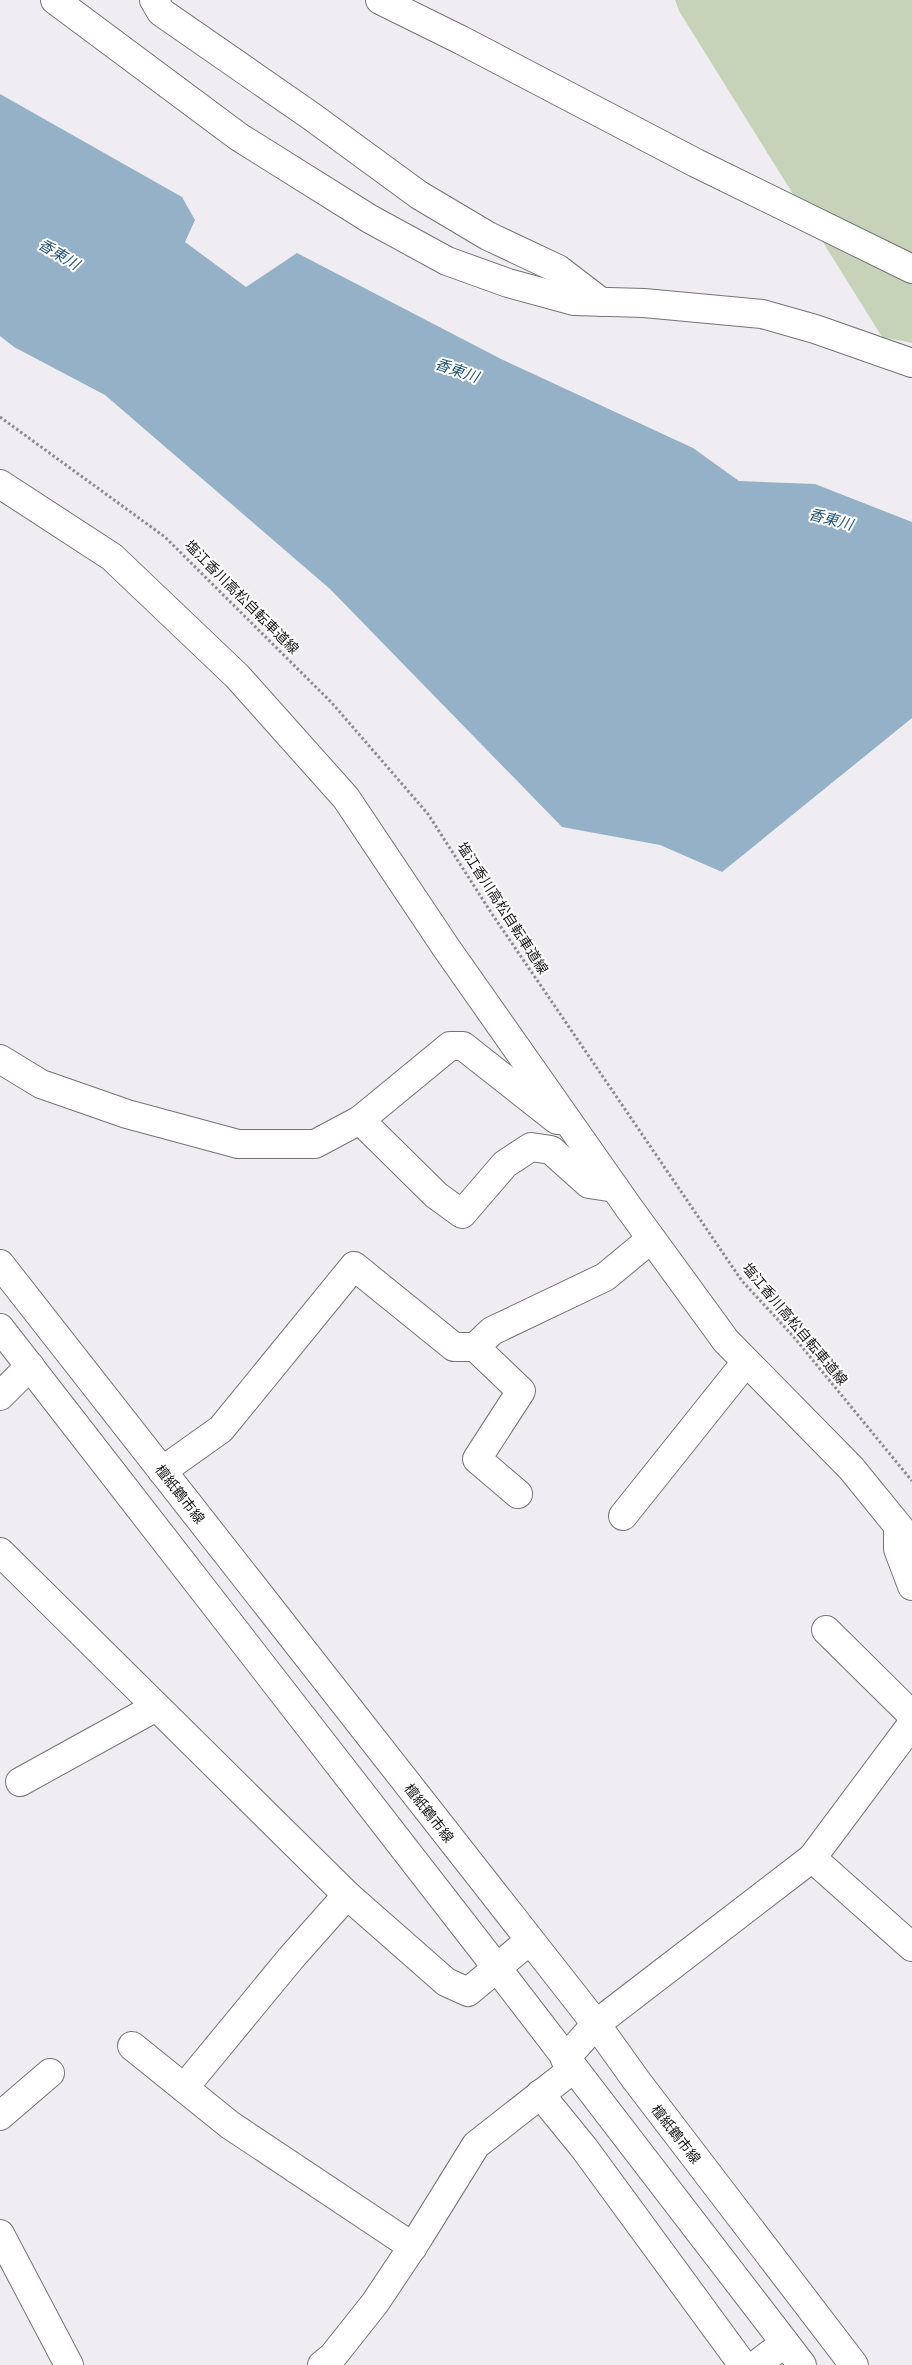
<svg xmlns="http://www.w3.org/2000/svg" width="912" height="2365" font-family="Merriweather,'Noto Sans JP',serif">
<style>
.green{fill:#c7d3b8}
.water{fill:#95b1c8}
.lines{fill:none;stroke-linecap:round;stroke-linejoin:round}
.minor-casing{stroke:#767377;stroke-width:30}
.major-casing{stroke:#767377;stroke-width:30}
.path{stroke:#8e8b8f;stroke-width:3;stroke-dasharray:2.5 2.5;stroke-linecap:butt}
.minor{stroke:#fff;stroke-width:28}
.major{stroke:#fff;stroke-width:28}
.labels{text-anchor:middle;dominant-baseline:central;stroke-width:4;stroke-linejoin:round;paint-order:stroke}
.street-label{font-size:14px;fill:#161516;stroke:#fff}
.water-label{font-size:15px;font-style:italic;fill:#265476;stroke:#fff}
</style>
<rect width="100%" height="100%" fill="#f0edf2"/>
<path class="green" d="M675 0H912V343L882 337 679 11Z"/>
<path class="water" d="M0 94 182 197 195 220 185 242 246 287 297 253 501 359 693 448 739 481 815 484 912 522V718L722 872 660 845 562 827 330 589 105 395 14 347 0 336Z"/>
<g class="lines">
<defs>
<g id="minor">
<path d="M55 0 239 137 370 219 447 261 508 283 574 301 644 303 762 314 815 329 912 363"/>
<path d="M154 0 161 12 311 116 419 195 488 236 558 269 601 302"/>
<path d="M380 0 461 40 696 163 912 269"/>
<path d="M0 484 112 557 237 676 346 798 447 949 629 1208 726 1341 851 1468 912 1543"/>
<path d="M0 1059 41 1084 127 1114 238 1144H315L360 1120 450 1046H463L557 1120"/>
<path d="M360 1120 436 1195 462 1214 505 1164 531 1147 551 1150 589 1184 615 1188"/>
<path d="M475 1347 521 1391 477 1459 518 1494"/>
<path d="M0 1396 30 1366"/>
<path d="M162 1471 221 1429 354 1266 454 1347H475L492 1331 605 1277 651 1239"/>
<path d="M623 1516 746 1362"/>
<path d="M898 1526V1549L912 1586"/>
<path d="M0 1552 347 1895 446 1982 468 1992 529 1941"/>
<path d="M826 1630 912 1715"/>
<path d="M20 1782 156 1707"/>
<path d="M812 1858 912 1947"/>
<path d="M132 2046 230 2125 413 2247"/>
<path d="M565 2059 596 2024 812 1858 912 1724"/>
<path d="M184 2088 291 1958 347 1895"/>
<path d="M540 2094 584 2148 743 2365"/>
<path d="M0 2116 50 2073"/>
<path d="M0 2234 69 2365"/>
<path d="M322 2365 333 2356 375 2303 419 2237 476 2145 573 2069"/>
<path d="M756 2365 785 2343"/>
</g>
<g id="major">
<path d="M0 1264 596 2024 636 2080 854 2365"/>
<path d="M0 1328 497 1968 802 2365"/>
</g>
</defs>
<use href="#minor" class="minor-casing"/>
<use href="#major" class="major-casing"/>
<path class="path" d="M0 417 165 537 332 703 428 814 492 914 742 1281 793 1336 912 1481"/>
<use href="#minor" class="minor"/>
<use href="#major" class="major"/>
</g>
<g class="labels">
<g class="street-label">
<text transform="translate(242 597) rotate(45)">塩江香川高松自転車道線</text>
<text transform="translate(503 908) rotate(57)">塩江香川高松自転車道線</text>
<text transform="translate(795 1324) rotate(50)">塩江香川高松自転車道線</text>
<text transform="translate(180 1494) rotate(52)">檀紙鶴市線</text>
<text transform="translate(429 1813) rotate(52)">檀紙鶴市線</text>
<text transform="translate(676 2134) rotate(52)">檀紙鶴市線</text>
</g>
<g class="water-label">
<text transform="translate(59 254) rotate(31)">香東川</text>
<text transform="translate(457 370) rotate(19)">香東川</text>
<text transform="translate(831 519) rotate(15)">香東川</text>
</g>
</g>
</svg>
